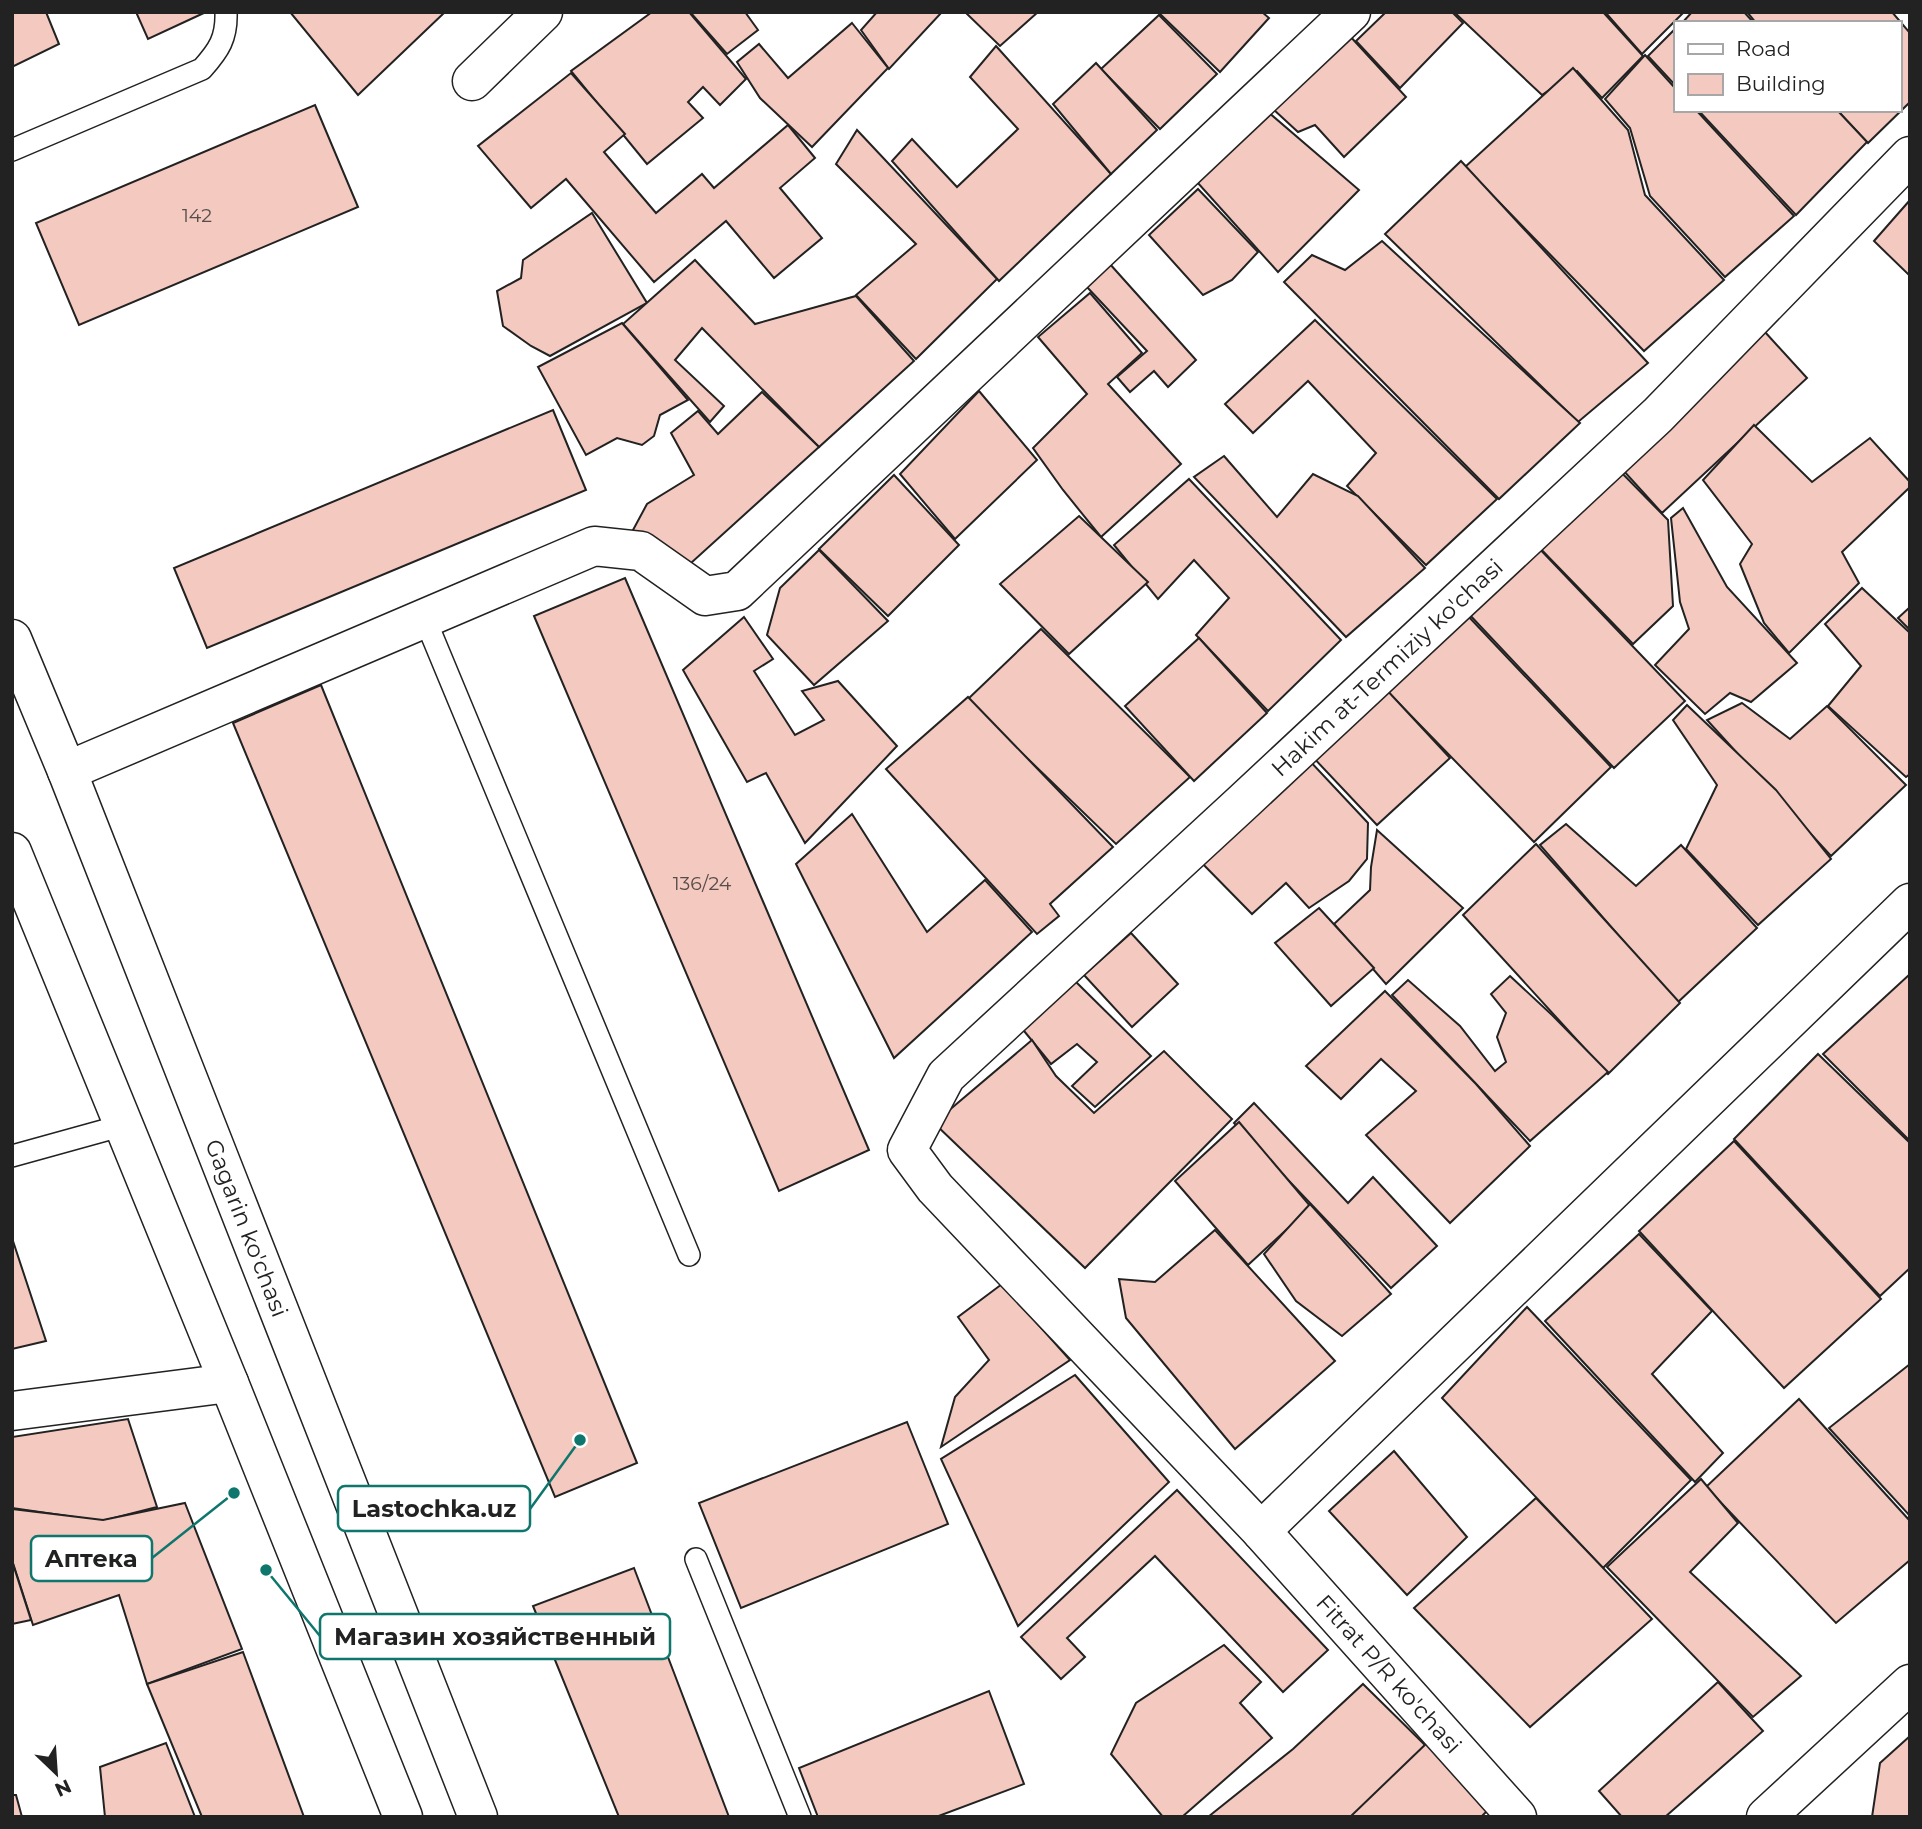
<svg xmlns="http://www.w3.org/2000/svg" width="1922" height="1829" font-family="Montserrat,sans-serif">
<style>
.building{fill:#f3c9c0;stroke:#222;stroke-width:2}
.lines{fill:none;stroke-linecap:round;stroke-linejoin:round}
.lane-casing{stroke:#222;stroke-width:24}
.street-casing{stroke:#222;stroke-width:41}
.secondary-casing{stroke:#222;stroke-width:41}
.lane{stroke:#fff;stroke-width:21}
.street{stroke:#fff;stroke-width:38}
.secondary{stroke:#fff;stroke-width:38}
.labels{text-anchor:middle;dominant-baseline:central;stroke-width:5;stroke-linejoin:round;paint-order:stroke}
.number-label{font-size:19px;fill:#564c4a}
.street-label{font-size:23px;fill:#222;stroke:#fff}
.leader{fill:none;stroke:#0f766e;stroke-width:2.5}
.callout-dot{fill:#0f766e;stroke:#fff;stroke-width:2.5}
.callout{fill:#fff;stroke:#0f766e;stroke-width:2.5}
.callout-label{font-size:24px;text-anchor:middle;font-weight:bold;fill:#222}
</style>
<rect width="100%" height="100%" fill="#fff"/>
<g class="building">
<path d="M12 12H46L59 44 12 67Z"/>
<path d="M136 12H206L148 39Z"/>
<path d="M290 12H445L358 95Z"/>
<path d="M652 12H689L746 79 720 105 703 87 688 102 703 118 647 164 571 71Z"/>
<path d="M690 12H745L758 30 727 54Z"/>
<path d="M877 12H942L889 69 861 30Z"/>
<path d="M965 12H1038L1000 46Z"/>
<path d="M1158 12H1262L1269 18 1220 72Z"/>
<path d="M1386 12H1452L1463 23 1400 88 1356 41Z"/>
<path d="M1454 12H1603L1643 56 1602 98 1577 71 1542 95Z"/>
<path d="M1605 12H1684L1642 54Z"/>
<path d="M1692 12H1744L1754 23H1682Z"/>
<path d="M1747 12H1892L1910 33V102L1868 143 1837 110H1899V23H1756Z"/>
<path d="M1159 15 1217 74 1160 129 1101 69Z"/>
<path d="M852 23 888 68 812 147 760 98 737 62 759 44 788 78Z"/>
<path d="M1675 29V85L1648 56Z"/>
<path d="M1348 34 1406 97 1344 157 1315 125 1298 132 1273 109Z"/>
<path d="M996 46 1111 174 999 281 892 161 912 139 957 187 1018 129 970 77Z"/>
<path d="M1645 55 1675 88V110H1696L1794 216 1725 277 1650 196 1630 128 1605 99Z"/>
<path d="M1096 63 1157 130 1111 174 1053 104Z"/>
<path d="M1573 68 1628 130 1645 195 1724 280 1644 351 1465 167Z"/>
<path d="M571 73 625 134 604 152 656 213 702 174 714 188 788 125 815 158 780 188 822 238 774 278 726 221 654 282 566 179 531 208 478 146Z"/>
<path d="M315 105 358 207 79 325 36 223Z"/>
<path d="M1698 110H1837L1867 142 1796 215Z"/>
<path d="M1267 111 1359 190 1278 272 1197 182Z"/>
<path d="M857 130 997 279 916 359 856 295 916 244 836 164Z"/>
<path d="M1461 161 1648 363 1578 422 1385 234Z"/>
<path d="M1198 189 1258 252 1232 280 1203 295 1149 235Z"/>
<path d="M1910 200V276L1874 241Z"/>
<path d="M592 213 647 303 550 356 531 346 503 326 497 291 521 278 523 260Z"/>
<path d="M1382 241 1580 423 1499 499 1284 282 1312 255 1345 270Z"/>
<path d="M695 260 755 324 856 296 914 361 819 447 702 328 675 360 724 406 710 422 623 324Z"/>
<path d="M1109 263 1196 360 1168 387 1154 371 1130 392 1117 377 1147 351 1086 286Z"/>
<path d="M1090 293 1142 353 1108 384 1181 464 1101 537 1063 490 1033 448 1087 394 1038 337Z"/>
<path d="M1315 320 1497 499 1426 565 1347 486 1376 453 1308 381 1253 433 1225 404Z"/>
<path d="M622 323 688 400 660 415 654 436 642 445 617 438 586 455 538 367Z"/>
<path d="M1765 332 1807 378 1662 513 1622 469Z"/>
<path d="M979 391 1037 460 955 539 900 474Z"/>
<path d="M762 392 819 447 680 573 633 530 647 504 694 475 671 433 698 411 718 434Z"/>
<path d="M553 410 586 490 207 648 174 568Z"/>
<path d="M1754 425 1812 482 1870 438 1910 482V487L1842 552 1859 583 1789 653 1764 623 1740 564 1752 544 1703 480Z"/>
<path d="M1224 456 1277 517 1313 474 1358 496 1425 568 1346 637 1194 477Z"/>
<path d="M1615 466 1668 520 1673 606 1633 644 1532 540Z"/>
<path d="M894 475 959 545 888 616 819 549Z"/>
<path d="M1189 479 1341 640 1268 711 1196 635 1229 598 1194 560 1158 599 1114 545Z"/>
<path d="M1683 508 1727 587 1797 663 1751 702 1730 693 1705 714 1655 665 1689 629 1680 602 1671 518Z"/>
<path d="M1079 516 1148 582 1069 654 1000 584Z"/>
<path d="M1534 543 1685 701 1614 768 1467 612Z"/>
<path d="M819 550 888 621 814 685 767 635 780 588Z"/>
<path d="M625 578 869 1150 779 1191 534 616Z"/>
<path d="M1862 588 1910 633V774L1906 777 1828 706 1861 666 1825 624Z"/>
<path d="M1910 607V630L1898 618Z"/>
<path d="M1468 616 1611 767 1534 842 1385 689Z"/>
<path d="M744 617 773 659 754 671 795 735 824 720 802 691 838 681 897 746 805 843 766 773 747 782 683 670Z"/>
<path d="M1041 629 1190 777 1116 844 967 700Z"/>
<path d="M1199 638 1267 713 1194 781 1125 706Z"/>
<path d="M321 685 637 1463 555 1497 233 723Z"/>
<path d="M1384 687 1450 758 1377 825 1310 754Z"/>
<path d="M968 697 1113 847 1050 904 1059 916 1037 934 886 769Z"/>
<path d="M1742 703 1790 739 1827 706 1906 785 1831 856 1707 720Z"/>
<path d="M1687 705 1776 790 1831 859 1758 925 1686 849 1717 785 1673 720Z"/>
<path d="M1307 758 1368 823 1367 859 1349 881 1309 908 1286 883 1252 914 1194 855Z"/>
<path d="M852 814 927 932 985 880 1032 932 894 1058 796 864Z"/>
<path d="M1566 824 1636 886 1681 845 1757 928 1677 1003 1540 845Z"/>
<path d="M1377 830 1463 908 1386 984 1334 924 1370 890 1371 867Z"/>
<path d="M1536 844 1680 1003 1608 1074 1463 915Z"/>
<path d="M1319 908 1374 968 1331 1006 1275 943Z"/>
<path d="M1131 933 1178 984 1132 1027 1084 975Z"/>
<path d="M1910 974V1141L1823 1054Z"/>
<path d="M1510 976 1552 1015 1608 1072 1530 1141 1392 995 1408 980 1460 1026 1495 1071 1506 1062 1497 1037 1506 1013 1491 994Z"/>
<path d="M1072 978 1151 1056 1095 1107 1072 1086 1097 1062 1077 1044 1051 1064 1020 1026Z"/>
<path d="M1385 991 1476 1084 1530 1146 1450 1223 1366 1135 1416 1091 1381 1059 1341 1099 1306 1066Z"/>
<path d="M1032 1040 1056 1076 1094 1113 1164 1051 1232 1119 1085 1268 934 1123Z"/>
<path d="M1818 1054 1910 1143V1268L1880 1296 1734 1139Z"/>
<path d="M1254 1103 1348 1203 1373 1177 1437 1246 1391 1288 1234 1123Z"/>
<path d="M1239 1122 1311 1207 1248 1265 1175 1181Z"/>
<path d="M1734 1141 1881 1299 1784 1388 1639 1231Z"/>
<path d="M1310 1204 1391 1294 1342 1336 1296 1301 1264 1254Z"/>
<path d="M1215 1230 1335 1361 1235 1449 1126 1318 1119 1279 1155 1282Z"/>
<path d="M1639 1234 1712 1311 1652 1374 1723 1453 1695 1482 1545 1321Z"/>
<path d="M12 1238 46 1341 12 1349Z"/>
<path d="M1002 1284 1070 1360 941 1447 955 1397 989 1360 958 1317Z"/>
<path d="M1527 1307 1691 1480 1603 1568 1442 1398Z"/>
<path d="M1910 1364V1516L1829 1428Z"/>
<path d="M1075 1375 1169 1482 1018 1626 941 1459Z"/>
<path d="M1799 1399 1910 1521V1560L1836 1623 1706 1487Z"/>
<path d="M128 1419 157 1507 102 1521 12 1508V1437Z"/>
<path d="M907 1422 948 1524 741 1608 699 1503Z"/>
<path d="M1394 1451 1467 1537 1407 1595 1329 1511Z"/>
<path d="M1701 1479 1738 1523 1690 1572 1801 1676 1753 1717 1607 1567Z"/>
<path d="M1177 1490 1328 1650 1283 1692 1155 1556 1067 1638 1085 1657 1061 1679 1021 1637Z"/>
<path d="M1536 1498 1652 1619 1530 1727 1414 1608Z"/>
<path d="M185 1503 242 1649 147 1684 119 1595 33 1625 12 1560V1509L103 1520Z"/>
<path d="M12 1561 31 1620 12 1624Z"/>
<path d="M634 1568 729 1817H619L533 1606Z"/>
<path d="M1224 1645 1261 1682 1240 1703 1272 1738 1182 1817H1163L1111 1754 1136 1703Z"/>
<path d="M243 1652 304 1817H202L147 1684Z"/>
<path d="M1718 1682 1763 1731 1665 1817H1622L1599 1791Z"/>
<path d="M1363 1684 1428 1748 1353 1817H1208L1293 1749Z"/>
<path d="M989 1691 1024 1784 936 1817H818L799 1768Z"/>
<path d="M1910 1736V1817H1872L1880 1763Z"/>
<path d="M1430 1740 1490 1808 1481 1817H1350Z"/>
<path d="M166 1743 195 1817H105L100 1767Z"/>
<path d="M12 1795H16L22 1817H12Z"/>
</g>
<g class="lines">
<defs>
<g id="lane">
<path d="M12 150 202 69C219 50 227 38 226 12"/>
<path d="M425 619 689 1255"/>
<path d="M12 1156 124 1125"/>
<path d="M696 1559 800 1817"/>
</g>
<g id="street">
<path d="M472 81 543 12"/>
<path d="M67 771 594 546 641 551 705 596 737 591 1351 12"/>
<path d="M12 1411 229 1383"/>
<path d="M1261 1531 1910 903"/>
<path id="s1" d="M1517 1817 1261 1531 935 1188 907 1150 946 1076 1242 803 1658 415 1910 156"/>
<path d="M1766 1817 1910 1684"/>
</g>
<g id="secondary">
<path id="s2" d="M12 639 67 771 478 1817"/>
<path d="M12 852 229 1383 403 1817"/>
</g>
</defs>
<use href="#lane" class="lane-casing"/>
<use href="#street" class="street-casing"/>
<use href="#secondary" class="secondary-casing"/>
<use href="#lane" class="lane"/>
<use href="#street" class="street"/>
<use href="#secondary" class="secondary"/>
</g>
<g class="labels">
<g class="number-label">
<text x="197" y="215">142</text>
<text x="702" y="883">136/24</text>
</g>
<g class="street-label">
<text stroke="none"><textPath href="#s1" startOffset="1589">Hakim at-Termiziy ko'chasi</textPath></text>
<text stroke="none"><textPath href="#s2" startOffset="634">Gagarin ko'chasi</textPath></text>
<text transform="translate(1389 1674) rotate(48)">Fitrat P/R ko'chasi</text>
</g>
</g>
<path class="leader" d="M580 1440L530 1509M234 1493L152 1558M266 1570L320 1636"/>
<g class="callout-dot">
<circle cx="580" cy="1440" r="7"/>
<circle cx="234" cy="1493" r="7"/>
<circle cx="266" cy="1570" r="7"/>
</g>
<g class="callout">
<rect x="338" y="1486" width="192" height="45" rx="7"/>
<rect x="31" y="1536" width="121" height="45" rx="7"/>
<rect x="320" y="1614" width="350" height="45" rx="7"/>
</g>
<g class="callout-label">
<text x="434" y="1517">Lastochka.uz</text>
<text x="91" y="1567">Аптека</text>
<text x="495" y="1645">Магазин хозяйственный</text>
</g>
<rect width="1922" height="1829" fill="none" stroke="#222222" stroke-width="28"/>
<rect x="1674" y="21" width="228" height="91" fill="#ffffff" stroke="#a7a7a7" stroke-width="2"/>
<rect x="1688" y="44" width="35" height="10" fill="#ffffff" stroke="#a7a7a7" stroke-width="2"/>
<text x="1736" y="56" font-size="21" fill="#222222">Road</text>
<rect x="1688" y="74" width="35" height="21" fill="#f3c9c0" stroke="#a7a7a7" stroke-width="2"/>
<text x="1736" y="91" font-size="21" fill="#222222">Building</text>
<g transform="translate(56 1773) rotate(155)" stroke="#ffffff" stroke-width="5" paint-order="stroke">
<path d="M0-5L12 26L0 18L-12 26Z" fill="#222222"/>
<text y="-10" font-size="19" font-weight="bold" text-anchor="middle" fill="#222222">N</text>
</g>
</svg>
